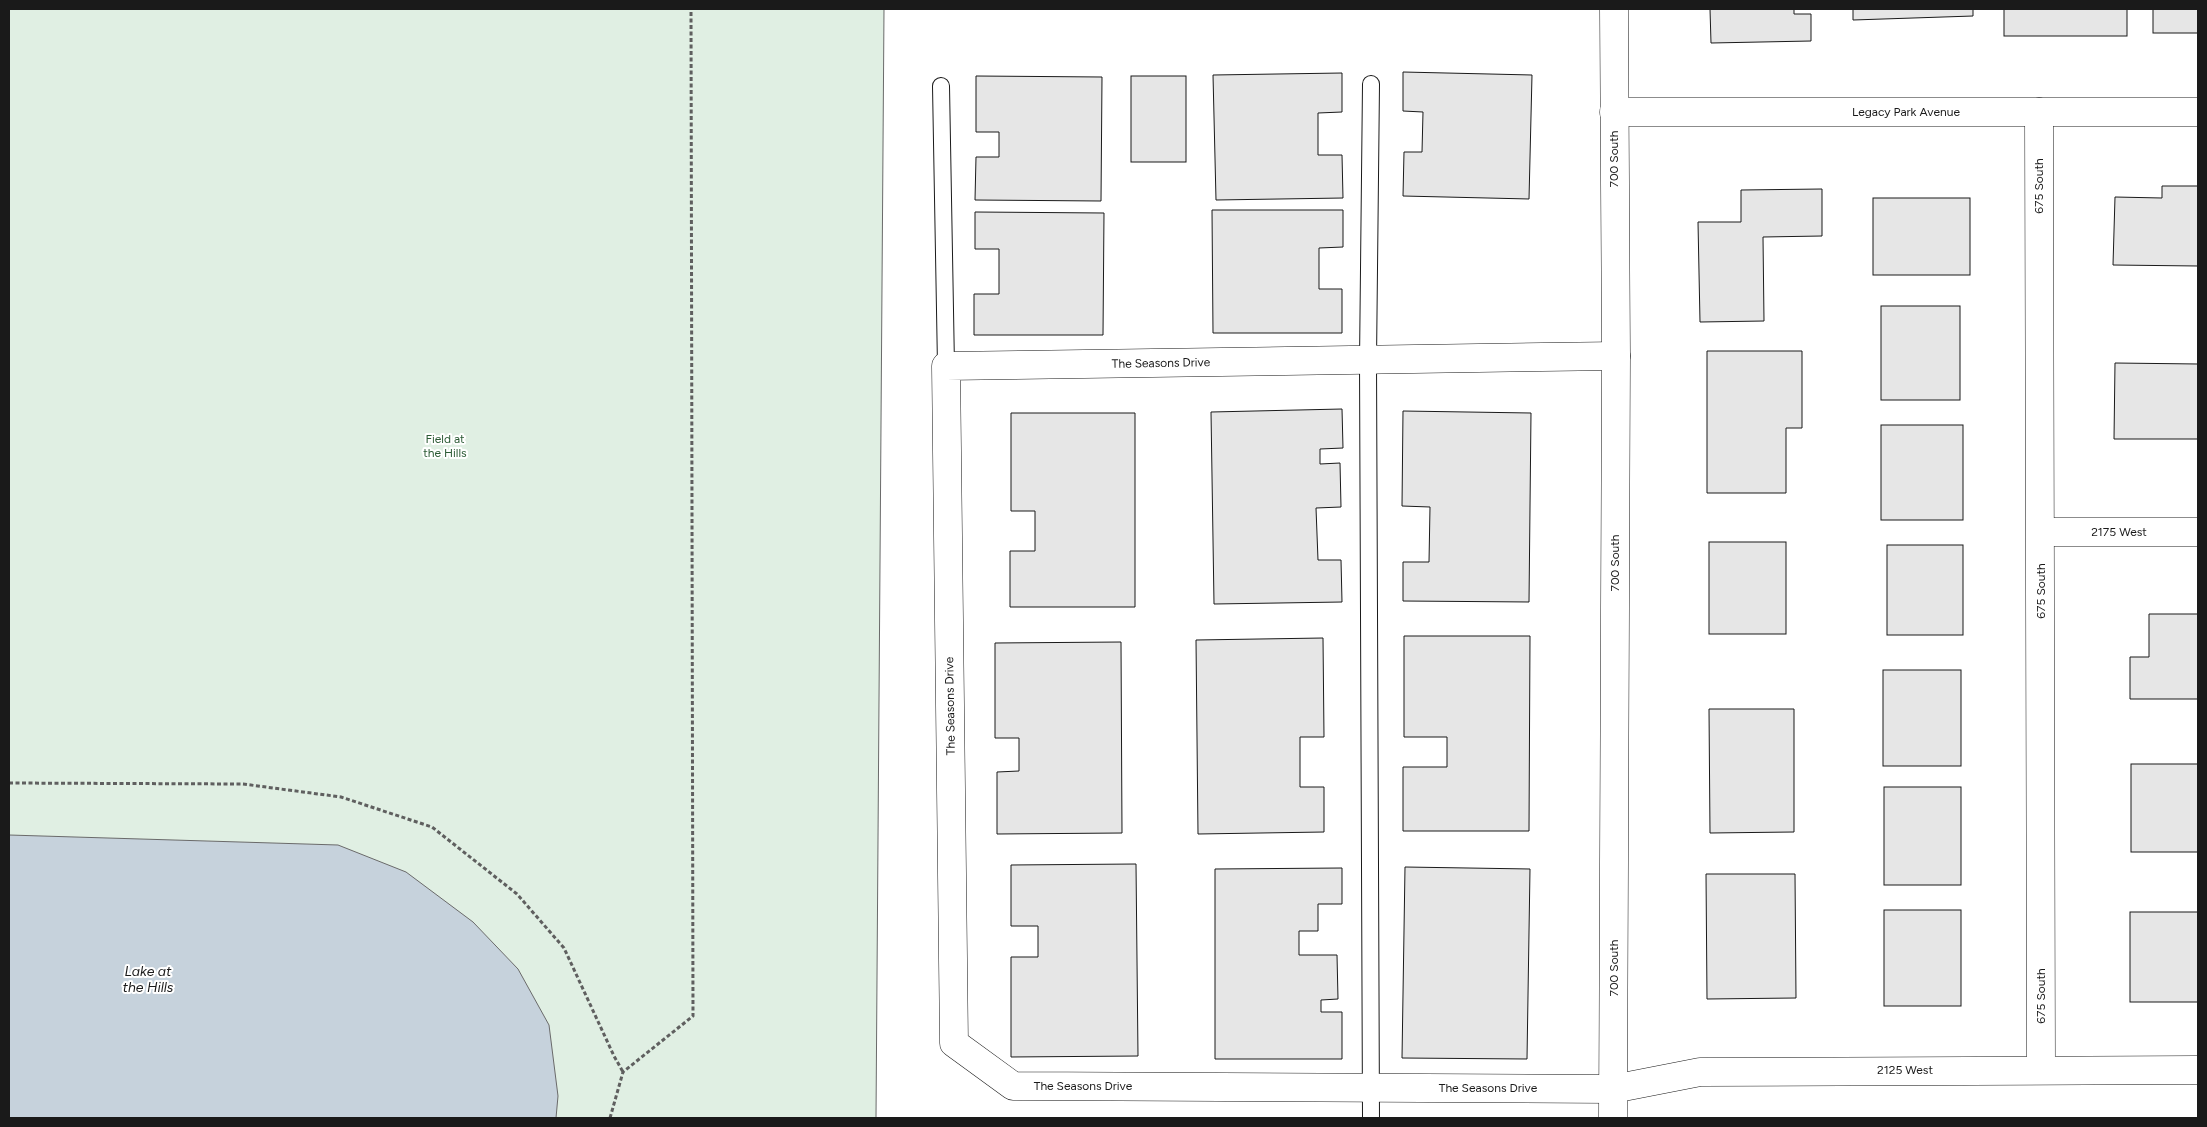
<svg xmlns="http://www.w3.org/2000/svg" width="2207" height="1127" font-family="Figtree,sans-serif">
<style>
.green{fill:#e0efe3;stroke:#6a6a6a}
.water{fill:#c6d2dc;stroke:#6a6a6a}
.building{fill:#e6e6e6;stroke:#1a1a1a}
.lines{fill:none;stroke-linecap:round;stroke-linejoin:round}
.service-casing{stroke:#1a1a1a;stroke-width:18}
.minor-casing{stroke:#1a1a1a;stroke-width:29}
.path{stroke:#5f5f5f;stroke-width:3;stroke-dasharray:4 2.5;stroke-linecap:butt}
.service{stroke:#fff;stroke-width:16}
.minor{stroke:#fff;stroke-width:28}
.labels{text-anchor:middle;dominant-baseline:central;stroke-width:4;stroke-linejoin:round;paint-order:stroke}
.street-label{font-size:12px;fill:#1a1a1a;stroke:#fff}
.park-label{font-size:12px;fill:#2b5a34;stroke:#fff}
.water-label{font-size:14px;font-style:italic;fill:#1a1a1a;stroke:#fff}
</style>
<rect width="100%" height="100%" fill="#fff"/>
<path class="green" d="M9 9H884L876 1118H9Z"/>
<path class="water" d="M9 835 338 845 406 872 473 922 518 969 549 1025 558 1096 556 1118H9Z"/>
<g class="building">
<path d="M1710 9H1794V14H1811V41L1711 43Z"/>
<path d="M1853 9H1973V16L1853 20Z"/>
<rect x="2004" y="9" width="123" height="27"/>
<rect x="2153" y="9" width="45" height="24"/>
<path d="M1403 72 1532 75 1529 199 1403 196 1404 152H1422L1423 112 1403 111Z"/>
<path d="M1342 73V112L1318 113V155H1342L1343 198 1216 200 1213 75Z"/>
<path d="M976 76 1102 77 1101 201 975 200 976 157H999V132H976Z"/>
<rect x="1131" y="76" width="55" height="86"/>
<path d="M2162 186H2198V266L2113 265 2115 197 2162 198Z"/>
<path d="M1822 189V236L1763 237 1764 321 1700 322 1698 222H1741V190Z"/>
<rect x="1873" y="198" width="97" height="77"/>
<path d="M1212 210H1343V247L1319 248V289H1342V333H1213Z"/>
<path d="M975 212 1104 213 1103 335H974V294H999V249H975Z"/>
<rect x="1881" y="306" width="79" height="94"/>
<path d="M1707 351H1802V428H1786V493H1707Z"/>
<path d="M2115 363 2198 364V439H2114Z"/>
<path d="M1342 409 1343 448 1320 449V464L1340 463 1341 507 1316 508 1318 560H1341L1342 602 1214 604 1211 412Z"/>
<path d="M1403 411 1531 413 1529 602 1403 601V562H1429L1430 507 1402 506Z"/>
<path d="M1011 413H1135V607H1010V551H1035V511H1011Z"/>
<rect x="1881" y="425" width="82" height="95"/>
<rect x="1709" y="542" width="77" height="92"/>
<rect x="1887" y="545" width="76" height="90"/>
<path d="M2149 614H2198V699H2130V657H2149Z"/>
<path d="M1404 636H1530L1529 831H1403V767H1447V737H1404Z"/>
<path d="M1323 638 1324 737H1300V787H1324V832L1198 834 1196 640Z"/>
<path d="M1121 642 1122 833 997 834V772L1019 771V738H995V643Z"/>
<rect x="1883" y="670" width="78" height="96"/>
<path d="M1709 709H1794V832L1710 833Z"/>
<rect x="2131" y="764" width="67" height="88"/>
<rect x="1884" y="787" width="77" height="98"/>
<path d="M1136 864 1138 1056 1011 1057V957H1038V926H1011V865Z"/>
<path d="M1405 867 1530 869 1527 1059 1402 1058Z"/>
<path d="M1342 868V904H1318V931H1299V955H1337L1338 999 1321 1000V1012H1342V1059H1215V869Z"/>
<path d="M1706 874H1795L1796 998 1707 999Z"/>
<rect x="1884" y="910" width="77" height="96"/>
<rect x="2130" y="912" width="68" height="90"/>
</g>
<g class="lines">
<defs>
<g id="service">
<path d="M1371 84 1368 361 1371 1118"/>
<path d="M941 86 946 366"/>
</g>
<g id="minor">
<path d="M1614 112H2198"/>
<path d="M2039 112 2041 1069"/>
<path d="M1616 356 946 366 954 1043 1013 1086 1613 1089 1700 1072 2198 1070"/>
<path d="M2041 532H2198"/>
<path d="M1613 1118 1616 356 1614 9"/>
</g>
</defs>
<use href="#service" class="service-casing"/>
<use href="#minor" class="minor-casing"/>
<g class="path">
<path d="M9 783 243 784 341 797 432 827 517 894 564 948 614 1056 623 1072"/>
<path d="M610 1118 623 1072 693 1016 691 9"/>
</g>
<use href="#service" class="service"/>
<use href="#minor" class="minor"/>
</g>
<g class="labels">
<g class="street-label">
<text x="1906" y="112">Legacy Park Avenue</text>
<text transform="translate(1614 159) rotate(-90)">700 South</text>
<text transform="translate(2039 186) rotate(-90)">675 South</text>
<text transform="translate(1161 363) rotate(-1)">The Seasons Drive</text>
<text x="2119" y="532">2175 West</text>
<text transform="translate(1615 563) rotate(-90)">700 South</text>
<text transform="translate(2041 591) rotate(-90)">675 South</text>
<text transform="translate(950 706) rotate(-91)">The Seasons Drive</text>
<text transform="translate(1614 968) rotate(-90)">700 South</text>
<text transform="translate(2041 996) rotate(-90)">675 South</text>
<text x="1905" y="1070">2125 West</text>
<text x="1083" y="1086">The Seasons Drive</text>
<text x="1488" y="1088">The Seasons Drive</text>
</g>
<g class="park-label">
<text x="445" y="439">Field at<tspan x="445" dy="14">the Hills</tspan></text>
</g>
<g class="water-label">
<text x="148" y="971">Lake at<tspan x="148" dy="16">the Hills</tspan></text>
</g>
</g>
<rect width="2207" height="1127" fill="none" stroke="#1a1a1a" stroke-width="20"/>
</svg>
